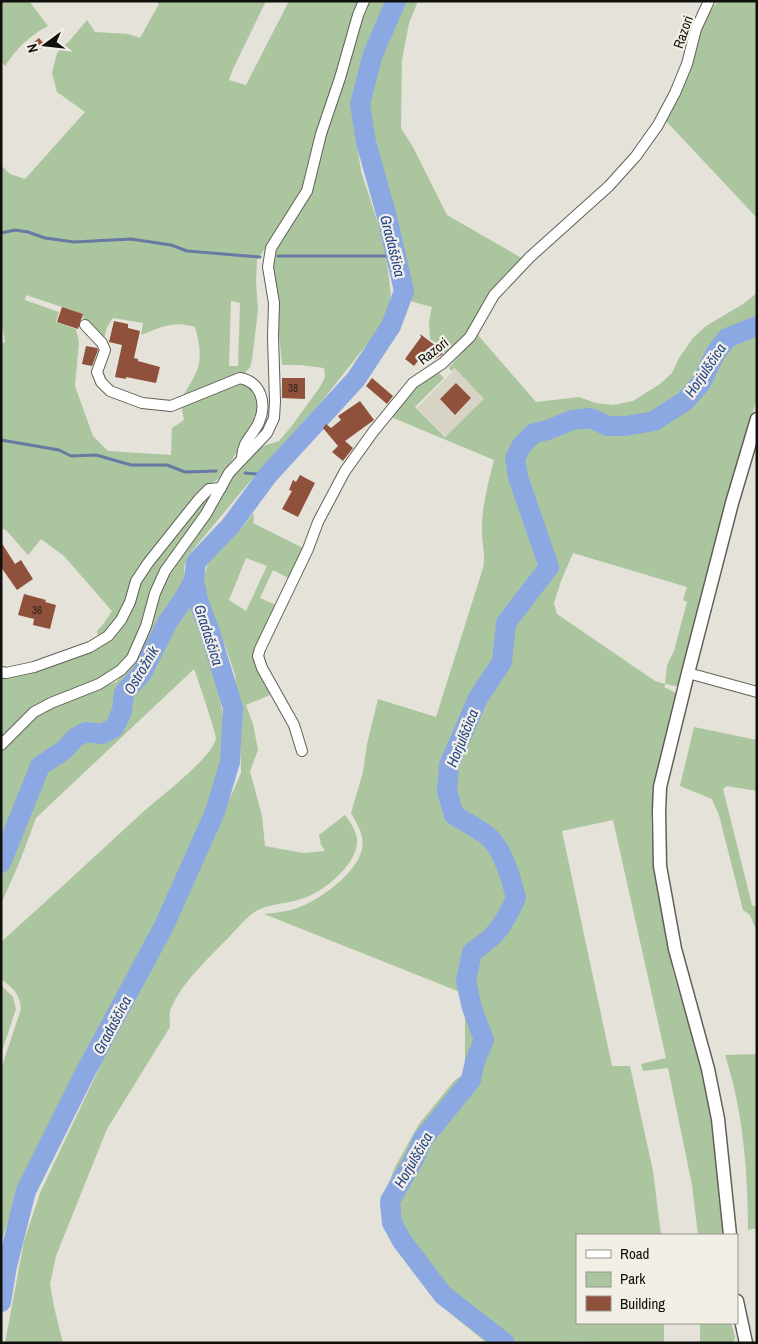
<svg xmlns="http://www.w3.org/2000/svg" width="758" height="1344" font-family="'Archivo Narrow',sans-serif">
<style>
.built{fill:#d8d4c5}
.green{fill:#abc59e;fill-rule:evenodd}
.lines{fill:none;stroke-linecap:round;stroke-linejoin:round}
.stream{stroke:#667aa2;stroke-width:3}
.river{stroke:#8ba8e2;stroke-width:20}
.building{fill:#8f513b}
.minor-casing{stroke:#616058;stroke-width:12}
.tertiary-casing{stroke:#616058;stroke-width:15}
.minor{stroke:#fff;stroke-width:10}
.tertiary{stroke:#fff;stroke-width:12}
.labels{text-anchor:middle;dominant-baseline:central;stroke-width:4.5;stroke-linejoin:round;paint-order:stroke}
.number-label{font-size:11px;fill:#302018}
.street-label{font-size:14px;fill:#10100d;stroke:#f1efe6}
.water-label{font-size:15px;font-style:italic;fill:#254488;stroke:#f1efe6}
</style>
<rect width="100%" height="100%" fill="#e4e2d9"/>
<path class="built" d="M456 368 486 398 447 437 417 408Z"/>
<g class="green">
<path d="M1 1H29L48 26C29 36 17 48 5 66L1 62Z"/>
<path d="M155 1H266L233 69 229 80 246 85 289 1H359L355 7 354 19 304 190 257 260 256 282 258 310 252 360 250 367 244 374 180 400C199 371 205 362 195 327 174 320 161 327 141 335L143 323 113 318 107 327 104 339 82 317 83 314 26 295 25 300 59 312 56 322 76 329 79 342 75 386 93 436 108 451 171 455 172 428 184 420 181 405 241 381 256 389 260 413 223 475 214 482 207 484 135 577 121 616 99 638 97 631 104 623 112 611 64 556 41 539 28 555 6 530 1 528V344L5 342 1 319V165L10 174 25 179 85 112 57 92 52 73 57 53 71 39 87 20 95 32 128 34 140 38 159 4ZM231 301 240 303 238 366H229Z"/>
<path d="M368 1H388L380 16 366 54 351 103 361 171 385 245 391 296 386 320 322 401 246 486 187 557 184 568 186 588 212 662 220 699 224 722 223 759 203 821 178 874 159 926 98 1032 20 1187 1 1242V1069L21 1009C20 994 13 988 1 979V942C49 899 95 856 142 813 158 798 213 758 216 738 216 733 197 677 194 669L36 818 20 861 1 904V752L31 719 53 706 116 682 136 661 169 572 238 468 260 447 279 441 291 427 320 387 325 377 324 368 300 365H282L273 271 274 253 311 191 323 135 361 16Z"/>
<path d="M406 1H418L409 23 402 60 401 128 413 147 447 215 525 260 476 324 447 355 438 344 430 339 429 321 432 307 410 301 413 291 373 139 368 106 373 79 381 56Z"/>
<path d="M718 1H757V218L666 121 700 31 707 16Z"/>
<path d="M757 293V397L680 687 666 684 664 687 678 694 653 796 651 820 653 862 673 972 705 1080 712 1112 724 1235H698L692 1185 668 1068 643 1071 641 1064 666 1058 613 820 562 831 612 1066H630L653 1171 661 1235H577V1323H664V1343L559 1341V1343H487L456 1318 415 1274 391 1242 380 1206 395 1167 419 1124 454 1081 461 1076 465 1068V1012L460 992 264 914C273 913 283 912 291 910 315 904 357 874 362 849 365 836 357 823 351 813L363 772 367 744 378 699 436 717 483 568C486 556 482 546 482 533 481 509 488 484 494 460L391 417C403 400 418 379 439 373L444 378 415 407 445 437 484 399 455 368 451 371 449 368 477 334 536 402 579 397 596 403 613 405 633 401 660 384 672 373 679 358 693 338 706 326 743 304ZM573 553 687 587 683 600 687 602 674 651 667 665 665 684 655 681 557 614 554 603 561 581Z"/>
<path d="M208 494 209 500 179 549 128 656 111 674 52 698 1 740V674L92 651 115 636 125 621 140 582Z"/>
<path d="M253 513 254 518 253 523 305 549 292 580 273 570 260 598 278 606 254 653 256 666 270 695 246 705 253 724 258 750 250 771 262 816 265 846 303 853 325 851 321 845 319 835 345 815C350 822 356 830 357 839 359 863 325 891 304 898 289 904 270 903 256 911 245 918 238 928 229 937 210 957 179 985 170 1011 169 1016 170 1022 170 1027L107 1129 56 1256 50 1284 54 1307 63 1343H5L24 1241 40 1193 113 1039 216 830 241 773 240 716 235 675 225 645 213 621 204 586V577L208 563 243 526ZM246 558 267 566 246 611 229 600Z"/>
<path d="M694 727 757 740V791L727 786 723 789 752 905 757 907V928L755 927 750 915 743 910 719 815 712 799 680 786Z"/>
<path d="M1 985 13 997 16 1009 1 1054Z"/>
<path d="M757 1054V1228L748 1230C748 1172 743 1110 725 1055Z"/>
<path d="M700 1323H731L735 1337 734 1341 730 1343H700Z"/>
</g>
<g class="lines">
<g class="stream">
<path d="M1 233 15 230 28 232 45 238 74 242 131 239 171 245 187 251 260 257"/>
<path d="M278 256H397"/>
<path d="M1 440 59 450 71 456 96 455 131 465H167L185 472 216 471"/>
<path d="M245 473 268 475"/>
</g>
<g class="river">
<path d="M1 863 40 766 64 750 75 738 86 732 102 734 114 728 122 711 124 693 142 673 167 623 183 600 194 580"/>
<path d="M1 1302 7 1266 26 1191 86 1071 164 926 215 812 230 762 233 708 210 632 198 600 194 580 196 562 231 525 268 475 356 379 391 326 404 291 387 217 366 142 360 104 373 54 396 1"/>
<path d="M505 1343 443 1295 402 1241 392 1223 390 1201 414 1159 423 1139 471 1080 475 1061 484 1040 472 1008 466 981 472 952C498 935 503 925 516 898 512 880 503 851 490 838 479 829 466 822 454 815L447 791 449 765 478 698 502 662 506 623 549 567 518 477 515 458 522 445 534 433 548 430 572 420 590 418 608 426H626L654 421 685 401 701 383 715 354 727 338 757 326"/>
</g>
</g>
<g class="building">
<path d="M39 38 45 45 33 54 28 47Z"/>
<path d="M62 307 83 314 78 329 57 322Z"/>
<path d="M114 321 128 324V328L140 331 134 358 138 359V361L160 367 156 383 126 377V379L115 377 122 345 109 342Z"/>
<path d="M420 334 436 346 438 345 443 354 435 359 428 348 414 366 405 359 421 337Z"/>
<path d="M86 346 97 348 98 350 92 366 82 364Z"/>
<path d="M282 378H305V399L282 398Z"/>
<path d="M372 378 393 396 387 404 366 386Z"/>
<path d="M456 383 471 398 455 415 440 399Z"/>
<path d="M360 401 374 420 345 441 353 448 343 461 332 452 338 446 323 428 326 424 331 428 341 420 338 416Z"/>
<path d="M300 475 315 483 298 517 282 509 292 491 289 490 293 480 296 482Z"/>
<path d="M1 542 15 564 21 560 33 579 17 590 1 567Z"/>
<path d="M24 594 46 600 45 602 56 605 50 629 33 625 34 619 18 615Z"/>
</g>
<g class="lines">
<defs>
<g id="minor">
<path d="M85 325 102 343 105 350 97 372 101 382 110 391 142 403 171 406 240 378C261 382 267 403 259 422 253 436 243 440 242 457"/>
<path d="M1 672 6 673 34 667 90 647 108 636 121 620 130 602 136 581 148 563 199 499 209 489 221 488"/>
<path d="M688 673 757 692"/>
<path d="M1 745 34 712 51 703 99 684 121 670 132 658 146 626 155 593 165 571 206 514 229 473 267 433 274 418 275 401 273 337 274 303 268 267 271 248 307 191 321 134 340 78 358 15 364 1"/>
<path d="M302 751 294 725 262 668 258 656 260 649 308 549 318 522 345 471 373 432 413 383 443 363 470 337 494 295 530 257 609 186 636 156 658 125 675 93 687 64 696 29 709 1"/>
</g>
<g id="tertiary">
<path d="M730 1235 718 1119 708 1069 675 949 660 866 659 812 660 787 688 673 732 503 757 419"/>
<path d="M737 1301 746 1343"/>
</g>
</defs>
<use href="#minor" class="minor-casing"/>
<use href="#tertiary" class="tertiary-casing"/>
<use href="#minor" class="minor"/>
<use href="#tertiary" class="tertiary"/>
</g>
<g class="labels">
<g class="number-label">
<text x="293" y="388">38</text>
<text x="37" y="610">36</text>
</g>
<g class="street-label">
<text transform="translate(683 32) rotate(-71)">Razori</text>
<text transform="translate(433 351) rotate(-38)">Razori</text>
</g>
<g class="water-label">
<text transform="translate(393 246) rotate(76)">Gradaščica</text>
<text transform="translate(705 370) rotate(-56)">Horjulščica</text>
<text transform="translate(209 635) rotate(72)">Gradaščica</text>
<text transform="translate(141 670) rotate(-59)">Ostrožnik</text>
<text transform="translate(462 738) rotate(-68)">Horjulščica</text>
<text transform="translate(112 1025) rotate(-62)">Gradaščica</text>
<text transform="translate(413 1160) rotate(-60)">Horjulščica</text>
</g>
</g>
<rect width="758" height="1344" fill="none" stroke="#10100d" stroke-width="5"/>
<rect x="576" y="1234" width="162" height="90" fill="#f1efe6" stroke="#97968f"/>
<rect x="586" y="1250" width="25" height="8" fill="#ffffff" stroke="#97968f"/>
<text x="620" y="1259" font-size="15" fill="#10100d">Road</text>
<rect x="586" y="1272" width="25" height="15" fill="#abc59e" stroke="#97968f"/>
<text x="620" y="1284" font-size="15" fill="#10100d">Park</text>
<rect x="586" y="1296" width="25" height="15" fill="#8f513b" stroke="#97968f"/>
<text x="620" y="1309" font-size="15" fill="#10100d">Building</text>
<g transform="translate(45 45) rotate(255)" stroke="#f1efe6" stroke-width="4" paint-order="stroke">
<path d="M0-4L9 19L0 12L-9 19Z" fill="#10100d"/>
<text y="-8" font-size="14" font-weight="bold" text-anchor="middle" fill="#10100d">N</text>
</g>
</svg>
